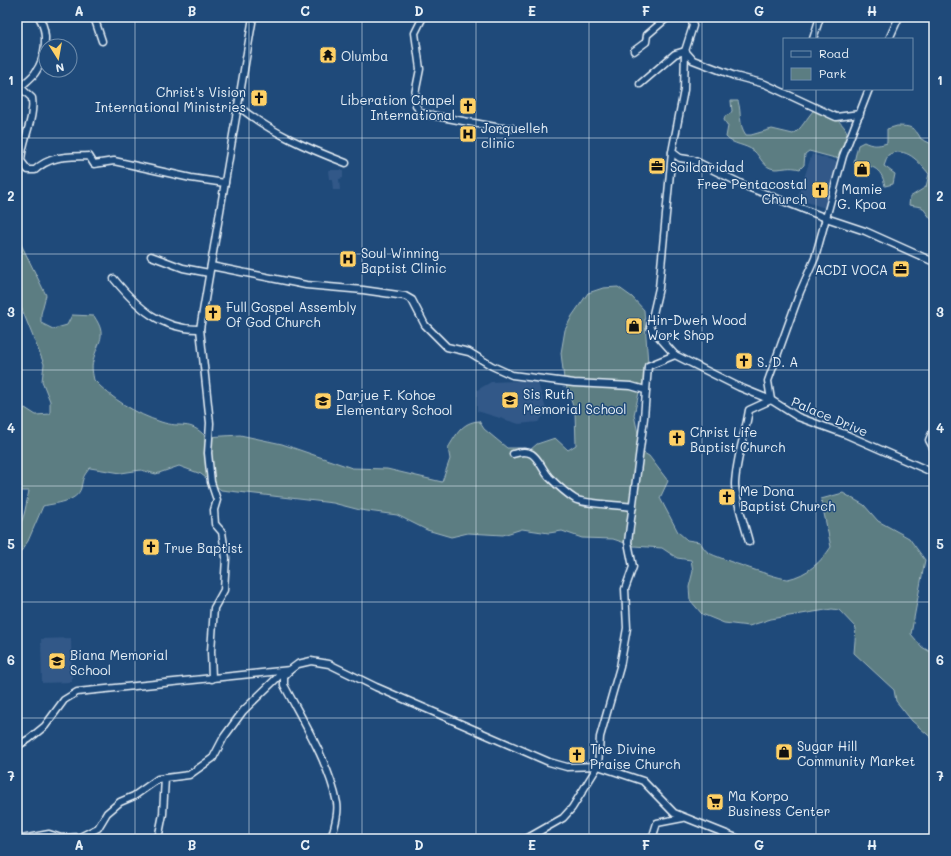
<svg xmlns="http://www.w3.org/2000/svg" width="951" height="856" font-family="Mali,sans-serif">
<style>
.built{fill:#315888}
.green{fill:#5b7d82;stroke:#a2b7bd}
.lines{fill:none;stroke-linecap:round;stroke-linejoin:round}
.minor-casing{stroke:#e8f1f8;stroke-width:9}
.minor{stroke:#1f4a7a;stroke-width:6}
.grid{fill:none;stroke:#e8f1f8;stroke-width:1;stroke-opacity:0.55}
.labels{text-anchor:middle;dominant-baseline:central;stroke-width:3;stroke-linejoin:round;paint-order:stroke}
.poi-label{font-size:13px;fill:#e8f1f8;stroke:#1f4a7a;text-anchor:start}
.street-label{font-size:13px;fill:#e8f1f8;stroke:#1f4a7a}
.neatline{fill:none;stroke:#e8f1f8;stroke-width:1.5}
.grid-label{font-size:13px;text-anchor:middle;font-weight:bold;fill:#e8f1f8}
</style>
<rect width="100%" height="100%" fill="#1f4a7a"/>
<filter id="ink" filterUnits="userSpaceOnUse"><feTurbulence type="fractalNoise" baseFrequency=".025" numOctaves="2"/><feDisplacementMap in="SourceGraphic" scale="8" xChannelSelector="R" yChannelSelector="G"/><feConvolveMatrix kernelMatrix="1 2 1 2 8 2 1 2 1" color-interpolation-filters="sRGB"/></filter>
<g filter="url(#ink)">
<g class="built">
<path d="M812 154 839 162 825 208 797 199Z"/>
<path d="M328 170H343V178L339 179 340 190H333L332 179H329Z"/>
<path d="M537 380 547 412 538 422 519 424 477 411V390L491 382Z"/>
<path d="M71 638 72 682 42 683 41 639Z"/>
</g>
<g class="green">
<path d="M731 101H738C742 114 738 124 746 135H751L772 129 793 134C801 130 807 117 814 110 828 112 849 124 848 139 848 145 843 151 841 157L835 158 809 151 805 154 804 165 800 169C789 166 784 169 775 169 763 168 761 157 754 151 745 144 733 145 726 137L728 126 724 120 725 116 730 114 732 111Z"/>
<path d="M897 126C910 126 915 127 921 139L934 145V220L931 219 922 207 909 205 910 197 926 187 929 174C919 162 906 145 888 155L884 166 895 174 893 184 885 186C881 166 872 167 854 162L858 145 864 142C872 146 878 146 887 143V129Z"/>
<path d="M17 236 46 295 41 314V323L53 329 67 325 72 315 94 316C108 337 98 340 93 361 91 367 93 375 94 380 112 399 136 414 161 422 182 429 189 419 206 437L240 435 282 444 352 468 387 469 442 482 450 459 448 448C456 435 462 422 479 421L484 429 507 448H519L530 450 537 444 555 438 568 450 576 445 575 412 564 379 561 353 565 330 572 316 588 293 603 288 618 287 632 297 644 310 648 363 646 377 640 388 634 415 642 452 649 456 668 481 660 498 678 532 687 540 700 542C702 545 705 551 709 553 718 558 782 580 788 579 807 575 821 562 831 547L821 499 843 493 864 505 878 521 909 538 925 560 911 634 922 647 934 654V740L912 721 896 701 894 690 854 653 856 628 839 610 832 609 771 619 749 626 724 623 702 614 690 600 689 587 693 571 691 560 677 558 662 548 634 546 613 539 582 538 562 531 549 533 522 529 503 535 468 533 451 537 427 530 397 515 360 510 333 503 221 490 201 474 179 466 156 474 141 470 121 473 90 468C83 476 83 478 81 488 77 502 56 503 43 506L28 541 17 557V528C25 521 26 502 29 491H17V413L25 408 36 415 50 414V401L42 381 44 364 21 307V289L17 278Z"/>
</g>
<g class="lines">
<defs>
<g id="minor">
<path d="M94 17 102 41"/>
<path d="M423 17 415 33 420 69 415 94 416 105 420 113 501 128H512"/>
<path d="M813 39 820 17"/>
<path d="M889 39 899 17"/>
<path d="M634 51 646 42 647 35 668 17"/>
<path d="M640 84 675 54 685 51 693 60 735 76 765 84 836 117 860 114 859 116"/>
<path d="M20 87 32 98C35 119 22 139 21 161L28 170H35C51 155 68 157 89 156L94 164 114 161 191 178 225 183"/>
<path d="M17 91C22 84 30 80 35 73 46 58 49 33 39 17"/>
<path d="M239 107C272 133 307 148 346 163"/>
<path d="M672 152 680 158 693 160 748 187 826 218 865 231 934 262"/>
<path d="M151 256 183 268 209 273"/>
<path d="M211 266 306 285 363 290 405 296 412 300 425 325 447 347 469 352 492 366 512 375 574 383 631 386 645 390"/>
<path d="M114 279C137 307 161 330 200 329"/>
<path d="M675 355 739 387 771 400 798 417 845 434 934 473"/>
<path d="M934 429 929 440 934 449"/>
<path d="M513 454C537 446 537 463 549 477 556 484 567 494 575 499 582 504 622 505 633 507"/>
<path d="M749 542C745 526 735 498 735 484 736 459 745 435 749 410L771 400 768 381 800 292 815 258 843 156 869 89"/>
<path d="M284 676V685C303 721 329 763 337 803 339 814 334 828 331 839"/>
<path d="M212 679 211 651 214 608 224 590 226 558 222 532 215 524 214 510 217 500 211 482 208 453 210 423 200 329 253 17"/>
<path d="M17 746 29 739 45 726 64 700 77 692 290 670 298 664 311 661 329 664 376 687 549 762 567 767 598 766 643 781 674 813 739 839"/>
<path d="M22 839 49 834 61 838 80 837 98 828 107 813 120 802 134 796 158 779 189 775 213 758 224 737 243 711 280 675 284 676 290 670"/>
<path d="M158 839 163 814 165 778"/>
<path d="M526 839 563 818 572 808 598 766 600 737 620 667 627 628 625 589 633 567 628 542 644 418 648 366 675 355 650 327 659 288 672 152 684 90 685 51 693 26 691 17"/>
<path d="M652 839 657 823 683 818"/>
<path d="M933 839 934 836"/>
</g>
</defs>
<use href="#minor" class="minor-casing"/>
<use href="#minor" class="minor"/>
</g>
</g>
<path class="grid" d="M135 17V839M249 17V839M362 17V839M476 17V839M589 17V839M702 17V839M816 17V39M816 89V839M17 138H934M17 254H934M17 370H934M17 486H934M17 602H934M17 718H934"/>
<defs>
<symbol id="temple-square" viewBox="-11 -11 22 22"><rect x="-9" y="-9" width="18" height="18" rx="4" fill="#ffd166" stroke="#1f4a7a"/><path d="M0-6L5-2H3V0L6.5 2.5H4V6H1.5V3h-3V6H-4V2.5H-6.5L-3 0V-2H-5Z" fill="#111"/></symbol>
<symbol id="church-square" viewBox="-11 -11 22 22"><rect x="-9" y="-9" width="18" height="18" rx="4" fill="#ffd166" stroke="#1f4a7a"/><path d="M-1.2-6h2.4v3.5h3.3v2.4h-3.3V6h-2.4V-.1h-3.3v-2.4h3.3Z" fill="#111"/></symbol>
<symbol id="hospital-square" viewBox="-11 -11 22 22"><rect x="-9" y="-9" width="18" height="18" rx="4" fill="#ffd166" stroke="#1f4a7a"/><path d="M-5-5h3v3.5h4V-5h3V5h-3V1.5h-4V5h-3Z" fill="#111"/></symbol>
<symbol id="office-square" viewBox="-11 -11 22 22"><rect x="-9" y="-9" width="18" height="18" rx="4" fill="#ffd166" stroke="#1f4a7a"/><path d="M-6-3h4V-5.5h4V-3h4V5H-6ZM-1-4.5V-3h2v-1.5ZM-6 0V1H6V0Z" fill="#111"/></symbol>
<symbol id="shop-square" viewBox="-11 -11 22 22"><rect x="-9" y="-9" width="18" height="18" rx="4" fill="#ffd166" stroke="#1f4a7a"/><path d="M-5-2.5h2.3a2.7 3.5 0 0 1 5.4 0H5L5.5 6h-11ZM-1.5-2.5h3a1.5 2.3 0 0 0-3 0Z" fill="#111"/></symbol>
<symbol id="school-square" viewBox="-11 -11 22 22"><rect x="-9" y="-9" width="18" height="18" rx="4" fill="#ffd166" stroke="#1f4a7a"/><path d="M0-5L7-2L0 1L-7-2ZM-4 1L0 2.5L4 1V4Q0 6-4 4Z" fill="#111"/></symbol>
<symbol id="supermarket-square" viewBox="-11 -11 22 22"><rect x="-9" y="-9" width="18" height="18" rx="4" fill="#ffd166" stroke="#1f4a7a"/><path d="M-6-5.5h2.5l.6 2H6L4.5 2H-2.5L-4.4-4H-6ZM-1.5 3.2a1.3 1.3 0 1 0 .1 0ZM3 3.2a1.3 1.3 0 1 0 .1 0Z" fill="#111"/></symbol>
</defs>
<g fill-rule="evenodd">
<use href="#temple-square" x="318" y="45" width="20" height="20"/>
<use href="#church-square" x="249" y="88" width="20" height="20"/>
<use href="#church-square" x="458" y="96" width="20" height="20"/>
<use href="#hospital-square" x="458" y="124" width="20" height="20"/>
<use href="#office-square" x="647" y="156" width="20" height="20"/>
<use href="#shop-square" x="852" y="159" width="20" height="20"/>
<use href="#church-square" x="810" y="180" width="20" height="20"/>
<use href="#hospital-square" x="338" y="249" width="20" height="20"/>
<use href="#office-square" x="891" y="259" width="20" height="20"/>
<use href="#church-square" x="203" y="303" width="20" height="20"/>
<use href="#shop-square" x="624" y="316" width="20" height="20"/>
<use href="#church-square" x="734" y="351" width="20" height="20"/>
<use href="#school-square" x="500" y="390" width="20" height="20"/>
<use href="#school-square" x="313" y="391" width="20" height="20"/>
<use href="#church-square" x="667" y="428" width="20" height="20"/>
<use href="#church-square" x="717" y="487" width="20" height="20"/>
<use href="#church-square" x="141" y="537" width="20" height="20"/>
<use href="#school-square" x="47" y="651" width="20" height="20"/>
<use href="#shop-square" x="774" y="742" width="20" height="20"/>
<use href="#church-square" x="567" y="745" width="20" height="20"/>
<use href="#supermarket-square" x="705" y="792" width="20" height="20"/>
</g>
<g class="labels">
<g class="poi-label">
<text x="341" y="55">Olumba</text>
<text x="246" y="91" text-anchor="end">Christ's Vision<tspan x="246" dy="15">International Ministries</tspan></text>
<text x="455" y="99" text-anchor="end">Liberation Chapel<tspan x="455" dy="15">International</tspan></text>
<text x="481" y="127">Jorquelleh<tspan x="481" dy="15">clinic</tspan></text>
<text x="670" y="166">Soildaridad</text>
<text x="807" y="183" text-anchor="end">Free Pentacostal<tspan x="807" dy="15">Church</tspan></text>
<text x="862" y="188" text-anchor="middle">Mamie<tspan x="862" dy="15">G. Kpoa</tspan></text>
<text x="361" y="252">Soul Winning<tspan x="361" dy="15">Baptist Clinic</tspan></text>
<text x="888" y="269" text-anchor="end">ACDI VOCA</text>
<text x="226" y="306">Full Gospel Assembly<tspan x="226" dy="15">Of God Church</tspan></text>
<text x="647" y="319">Hin-Dweh Wood<tspan x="647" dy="15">Work Shop</tspan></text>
<text x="757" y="361">S. D. A</text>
<text x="523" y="393">Sis Ruth<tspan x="523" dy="15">Memorial School</tspan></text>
<text x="336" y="394">Darjue F. Kohoe<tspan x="336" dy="15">Elementary School</tspan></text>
<text x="690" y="431">Christ Life<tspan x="690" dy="15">Baptist Church</tspan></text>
<text x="740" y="490">Me Dona<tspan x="740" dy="15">Baptist Church</tspan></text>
<text x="164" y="547">True Baptist</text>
<text x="70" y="654">Biana Memorial<tspan x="70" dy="15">School</tspan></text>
<text x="797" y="745">Sugar Hill<tspan x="797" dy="15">Community Market</tspan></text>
<text x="590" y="748">The Divine<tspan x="590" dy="15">Praise Church</tspan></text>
<text x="728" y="795">Ma Korpo<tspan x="728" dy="15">Business Center</tspan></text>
</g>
<g class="street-label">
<text transform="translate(830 416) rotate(23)">Palace Drive</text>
</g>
</g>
<rect width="951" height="856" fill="none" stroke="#1f4a7a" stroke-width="44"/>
<rect x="783" y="38" width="130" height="52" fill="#1f4a7a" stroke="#6f8dac"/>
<rect x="791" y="51" width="20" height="6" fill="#1f4a7a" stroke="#6f8dac"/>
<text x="819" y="58" font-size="12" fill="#e8f1f8">Road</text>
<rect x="791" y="68" width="20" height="12" fill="#5b7d82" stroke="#6f8dac"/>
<text x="819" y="78" font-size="12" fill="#e8f1f8">Park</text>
<g transform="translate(58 58) rotate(169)"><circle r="19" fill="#1f4a7a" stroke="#6f8dac"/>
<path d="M0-3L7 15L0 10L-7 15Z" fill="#ffd166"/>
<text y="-6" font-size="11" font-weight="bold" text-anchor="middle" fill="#e8f1f8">N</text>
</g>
<rect x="22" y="22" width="907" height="812" class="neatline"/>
<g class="grid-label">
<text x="79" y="16">A</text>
<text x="192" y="16">B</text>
<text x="305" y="16">C</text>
<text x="419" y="16">D</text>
<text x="532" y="16">E</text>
<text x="646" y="16">F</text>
<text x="759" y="16">G</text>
<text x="872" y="16">H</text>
<text x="11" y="85">1</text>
<text x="940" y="85">1</text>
<text x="11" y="201">2</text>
<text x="940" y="201">2</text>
<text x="11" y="317">3</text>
<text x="940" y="317">3</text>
<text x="11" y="433">4</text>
<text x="940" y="433">4</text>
<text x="11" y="549">5</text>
<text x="940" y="549">5</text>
<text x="11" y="665">6</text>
<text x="940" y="665">6</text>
<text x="11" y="781">7</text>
<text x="940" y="781">7</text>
<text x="79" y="850">A</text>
<text x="192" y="850">B</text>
<text x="305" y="850">C</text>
<text x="419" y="850">D</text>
<text x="532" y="850">E</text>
<text x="646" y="850">F</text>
<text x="759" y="850">G</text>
<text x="872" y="850">H</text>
</g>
</svg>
